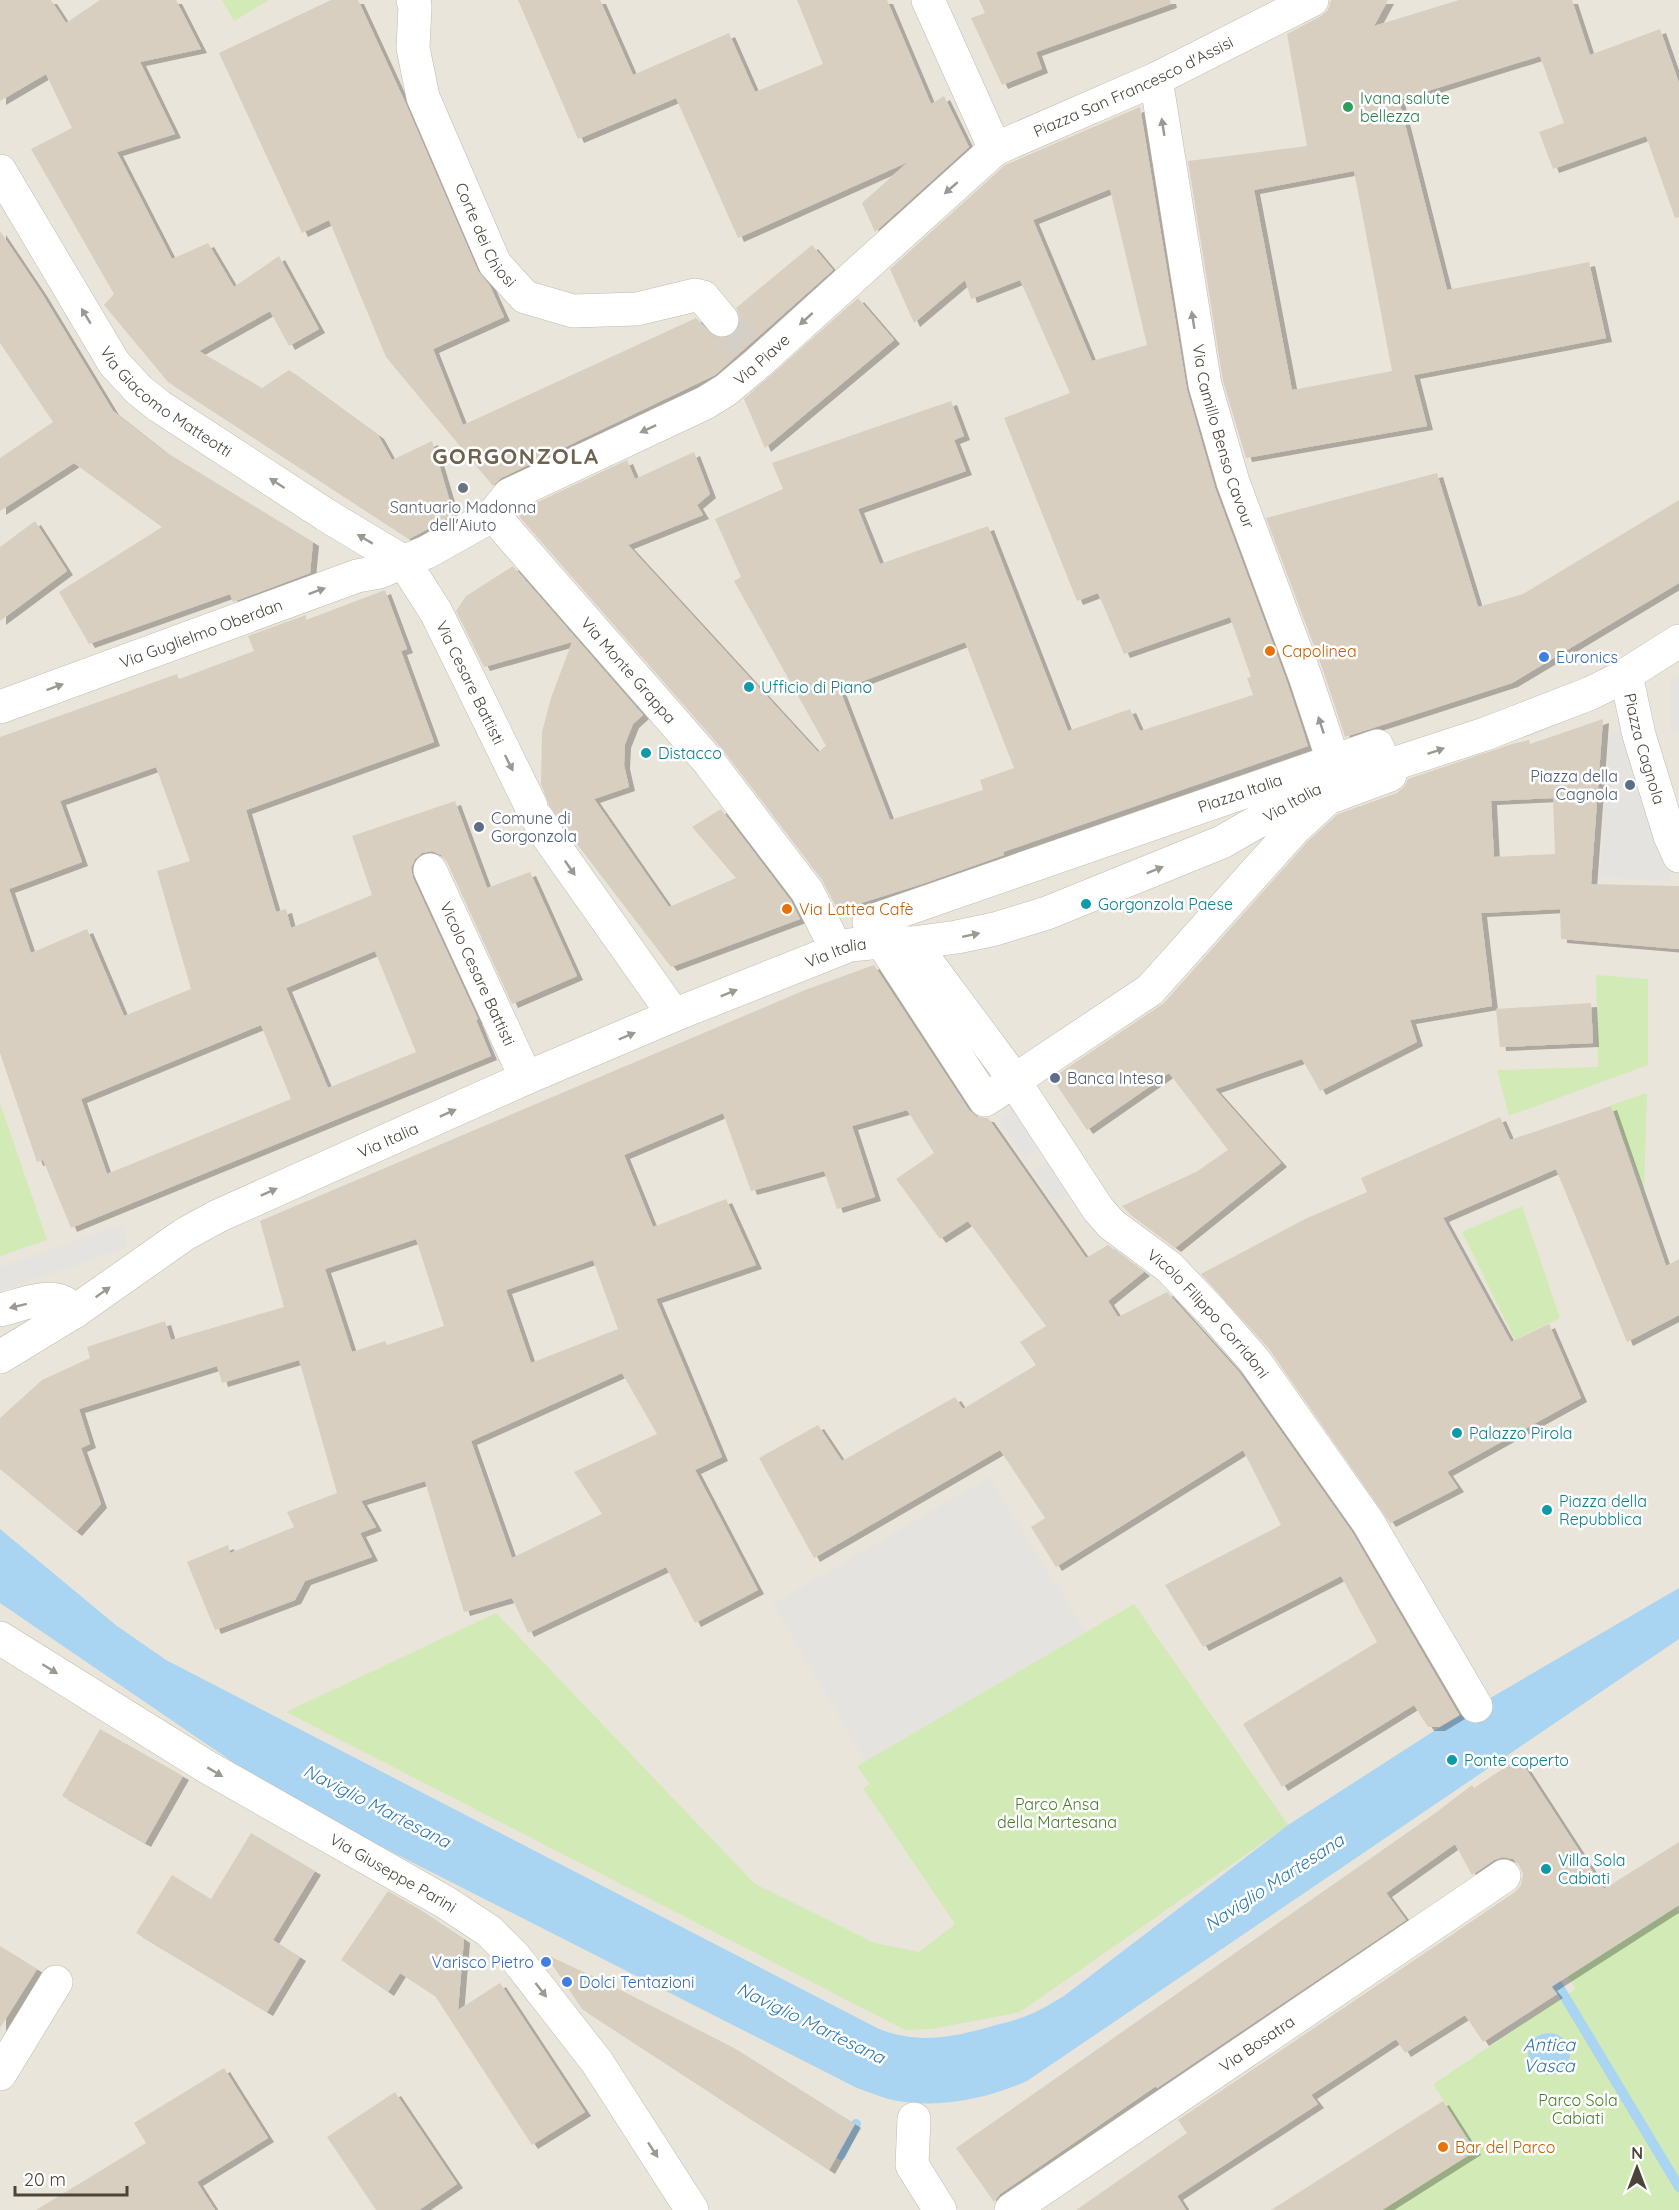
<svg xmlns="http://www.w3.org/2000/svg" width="1679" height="2210" font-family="Quicksand,sans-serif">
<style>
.residential{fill:#eae5da}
.green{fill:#d2eab5}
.parking{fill:#e5e3e0}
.water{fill:#a9d4f2}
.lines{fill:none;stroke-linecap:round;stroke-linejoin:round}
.stream{stroke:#a9d4f2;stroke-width:10}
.building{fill:#d8cfc1;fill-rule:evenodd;filter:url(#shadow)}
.minor-tunnel{stroke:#d4d0c8;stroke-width:33;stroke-dasharray:33 16;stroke-linecap:butt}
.minor-casing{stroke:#c2bbae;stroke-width:34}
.minor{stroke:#fff;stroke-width:33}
.oneway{fill:#9c9892}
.leisure-dot{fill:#2e9e5b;stroke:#fff;stroke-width:2}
.worship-dot{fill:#6b7280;stroke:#fff;stroke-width:2}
.food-dot{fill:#e8710a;stroke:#fff;stroke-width:2}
.shop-dot{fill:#3f7fe0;stroke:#fff;stroke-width:2}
.culture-dot{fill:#0f9aa8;stroke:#fff;stroke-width:2}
.service-dot{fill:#5c6f8a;stroke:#fff;stroke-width:2}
.labels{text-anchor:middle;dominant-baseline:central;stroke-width:5;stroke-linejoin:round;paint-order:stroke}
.street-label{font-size:16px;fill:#4b4439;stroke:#fff}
.leisure-label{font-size:16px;fill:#27864d;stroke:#fff;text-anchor:start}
.worship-label{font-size:16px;fill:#5b616d;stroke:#fff}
.food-label{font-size:16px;fill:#c56008;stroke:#fff;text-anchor:start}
.shop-label{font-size:16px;fill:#366cbe;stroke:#fff;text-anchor:start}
.culture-label{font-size:16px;fill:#0d838f;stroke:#fff;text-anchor:start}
.service-label{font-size:16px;fill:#4e5e75;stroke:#fff;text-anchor:start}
.park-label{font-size:16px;fill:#4a7f2a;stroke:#fff}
.water-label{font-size:18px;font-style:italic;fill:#2e7ab2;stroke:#fff}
.district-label{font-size:22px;font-weight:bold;letter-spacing:1.5px;fill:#6e6250;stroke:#fff}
</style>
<defs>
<filter id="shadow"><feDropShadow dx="6" dy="4" stdDeviation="0" flood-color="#0004"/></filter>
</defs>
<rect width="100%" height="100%" fill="#f6f3ec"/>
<path class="residential" d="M0 0H1679V1913L1675 1908 1569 1976 1575 1989 1433 2084 1475 2151 1382 2210H0Z"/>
<g class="green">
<path d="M222 0H269L234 21Z"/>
<path d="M1596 975 1648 979V1065L1509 1116 1497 1070 1598 1067Z"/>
<path d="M1647 1093 1644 1190 1611 1105Z"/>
<path d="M0 1103 47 1240 0 1256Z"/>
<path d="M1522 1206 1560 1318 1515 1340 1462 1232Z"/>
<path d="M1134 1604 1288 1825 1020 2012 932 2029 905 2030 286 1712 496 1613 755 1884 875 1943 919 1952 955 1924 863 1788 870 1784 857 1766Z"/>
<path d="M1675 1907 1679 1913V2210H1382L1475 2151 1433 2084 1575 1989 1568 1976Z"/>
</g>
<g class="parking">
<path d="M1679 675V729L1671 732V678Z"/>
<path d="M1636 722 1670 836V882L1600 877 1609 734Z"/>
<path d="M1016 1106 1043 1147 1025 1159 998 1119Z"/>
<path d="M1050 1159 1073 1192 1055 1204 1032 1171Z"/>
<path d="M124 1224 127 1248 0 1291V1267Z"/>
<path d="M989 1477 1086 1632 865 1761 773 1604Z"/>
</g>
<g class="water">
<path d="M0 1529 117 1626 166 1660 879 2029C920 2045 955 2037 996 2025 1008 2022 1020 2019 1031 2014 1043 2009 1053 2002 1064 1996L1288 1825 1437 1729 1679 1588V1639L1027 2081C987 2099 941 2108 898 2101 884 2099 870 2092 857 2088L262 1786 227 1758 0 1603Z"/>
<circle cx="1549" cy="2054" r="21"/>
</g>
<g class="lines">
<g class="stream">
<path d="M1550 1972 1679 2187"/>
<path d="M841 2155 856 2124"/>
</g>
</g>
<g class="building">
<path d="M0 0H51L66 23 100 0H176L201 49 140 62 175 134 117 152 172 259 208 243 234 287 279 256 319 329 289 346 270 311 199 351 262 388 289 370 378 435 392 460 432 441 454 515 409 539 168 382 104 305 114 294 31 149 72 128 46 74 0 101Z"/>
<path d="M331 0H358L405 102 478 271 490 286 504 317 433 349 463 425 696 318 715 337 725 339 733 335 740 326V316L736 308 812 245 833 270 715 375 501 478 493 486 386 357 329 220 302 233 219 53Z"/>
<path d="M518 0H600L633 75 729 33 755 92 823 64 797 0H887L931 104 944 96 969 147 875 232 862 203 908 162 738 238 676 98 578 139Z"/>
<path d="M979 0H1170L1171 4 1036 52 1042 69 1002 85 971 18 985 13Z"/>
<path d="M1331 0H1388L1374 26 1459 0H1572L1590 55 1660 29 1679 83V217L1675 218 1646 136 1553 169 1539 132 1564 123 1540 56 1399 100 1447 290 1589 262 1606 338 1414 375 1427 426 1246 458 1223 381 1188 161 1307 146 1287 34 1321 16 1328 10ZM1354 171 1392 371 1292 390 1254 190Z"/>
<path d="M1140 107 1187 390 1215 488 1287 682 1308 746 1003 852 1004 855 922 884 842 909 839 906 836 907 822 880 723 750 517 514 521 510 627 460 635 479 694 452 710 494 697 505 703 515 628 545 818 752 826 746 734 581 741 577 715 519 783 489 772 463 951 401 964 436 954 440 966 471 858 509 880 564 988 526 1068 731 1130 709 1140 731 1253 695 1247 678 1251 677 1230 617 1124 654 1098 593 1077 601 1004 418 1070 393 1020 280 971 299 965 280 914 323 890 269 1005 165ZM1110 189 1147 345 1092 361 1033 220ZM965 642 1014 768 980 780 983 790 890 820 840 690Z"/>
<path d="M0 231 41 292 113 411 164 451 313 542 310 573 233 602 230 594 89 644 59 592 162 527 74 463 0 511V458L53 422 0 343Z"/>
<path d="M858 298 894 340 765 448 744 399Z"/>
<path d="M1437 473 1478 607 1523 594 1679 500V583L1512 683 1345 737 1323 670 1266 518Z"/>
<path d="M35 521 67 571 0 621V547Z"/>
<path d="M513 566 643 715 633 724 625 744 624 765 629 787 594 799 669 907 736 878 692 827 721 809 791 901 800 919 671 967 567 831 549 805 541 784 542 732 551 698 572 642 484 667 456 611 466 596Z"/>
<path d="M385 590 407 649 401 651 434 742 246 810 276 912 286 909 291 928 372 895 352 836 455 801 487 888 530 872 577 976 512 1004 447 862 441 855 432 851 422 853 415 859 411 868 413 878 478 1019 476 1020 491 1056 71 1228 43 1160 37 1162 0 1053V737L177 674 179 679 254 651 248 636 306 615V620ZM156 767 190 861 157 871 191 989 124 1016 87 929 31 953 9 889 82 862 60 801ZM375 951 416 1052 328 1088 286 988ZM261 1025 291 1099 107 1174 81 1099Z"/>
<path d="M1603 719 1591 884 1679 886V949L1561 939 1560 909 1481 913 1492 1006 1410 1020 1417 1042 1320 1091 1302 1059 1215 1089 1281 1163 1175 1248 1132 1216 1122 1206 1196 1172 1228 1150 1169 1073 1087 1130 1052 1078 1164 1003 1308 841 1338 814 1397 793 1404 787 1408 779 1512 744 1529 740 1530 744ZM1553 798 1555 854 1494 857 1491 801Z"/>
<path d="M874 965 969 1110 977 1117 988 1118 1086 1258 1108 1245 1144 1272 1108 1301 1118 1317 1167 1292 1239 1372 1352 1532 1459 1715 1439 1727H1428L1414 1705 1282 1787 1243 1724 1377 1642 1341 1576 1203 1647 1165 1585 1281 1525 1243 1450 1056 1567 1031 1527 1045 1518 1000 1450 814 1558 759 1458 818 1425 842 1461 955 1397 963 1409 1036 1365 1020 1342 1046 1326 968 1221 940 1239 896 1179 934 1153 907 1110 852 1126 875 1197 837 1209 824 1171 751 1191 723 1113 624 1155 653 1227 726 1199 756 1265 656 1299 722 1457 695 1470 758 1590 695 1623 666 1567 528 1633 512 1598 464 1612 425 1481 361 1501 376 1527 360 1533 372 1557 305 1581 295 1600 215 1630 187 1562 228 1545 230 1553 294 1527 287 1512 337 1493 299 1360 222 1383 217 1366 79 1409 90 1444 81 1448 101 1504 76 1532 0 1469V1418L42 1380 90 1358 87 1347 165 1321 171 1340 284 1307 260 1221 805 990ZM416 1239 444 1326 387 1345 385 1341 352 1352 325 1269ZM593 1260 618 1329 531 1363 506 1290ZM622 1373 657 1434 574 1472 602 1514 512 1558 471 1441Z"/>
<path d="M1591 1003 1593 1043 1500 1047 1496 1009Z"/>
<path d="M1611 1106 1666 1266 1679 1259V1315L1627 1342 1556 1169 1443 1218 1511 1342 1549 1324 1581 1398 1447 1472 1458 1488 1390 1523 1269 1349 1201 1274 1305 1219 1367 1192 1361 1178 1500 1117 1510 1140Z"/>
<path d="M100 1729 183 1776 145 1843 62 1796Z"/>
<path d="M1519 1758 1604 1889 1679 1842V1905L1551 1987 1557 1994 1483 2042 1465 2015 1405 2053 1396 2039 1311 2095 1318 2104 1177 2196 1186 2210H1076L1187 2133 1178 2120 1515 1892 1521 1885 1523 1874 1519 1865 1513 1859 1503 1857 1494 1860 1472 1875 1455 1844 1386 1893 1406 1920 1157 2088 1156 2086 1000 2194 994 2202 956 2148 1434 1814 1472 1785 1474 1788Z"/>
<path d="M251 1833 315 1871 273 1940 300 1957 267 2012 136 1933 172 1875 211 1899Z"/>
<path d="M388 1891 419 1909 464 1939 458 2010 500 1983 585 2112 532 2145 435 1996 400 1973 388 1992 341 1960Z"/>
<path d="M0 1946 37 1969 0 2028Z"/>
<path d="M545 1954 603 1981 734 2048 855 2124 829 2170 582 2009Z"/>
<path d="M224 2068 268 2138 197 2182 215 2210H36L146 2143 134 2123Z"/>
<path d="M395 2092 457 2184 419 2210H376L327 2137Z"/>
<path d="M1443 2101 1475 2151 1382 2210H1271Z"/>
</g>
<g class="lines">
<path class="minor-tunnel" d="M722 320 744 346"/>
<defs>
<g id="minor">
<path id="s1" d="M413 0 415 6 413 48 423 97 495 264 525 297 573 311 637 309 695 295 703 297 722 320"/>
<path d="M928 0 995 149"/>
<path id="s2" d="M1156 79 1205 385 1233 482 1305 676 1340 781"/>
<path id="s3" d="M0 171 114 363 139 390 159 406 326 515 404 562 436 612 531 806"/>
<path id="s4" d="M493 515 709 762 807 891 837 950"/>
<path id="s5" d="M1626 675 1639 735 1670 836 1679 856"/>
<path id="s6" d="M0 707 357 576 379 572 427 552 493 515 509 495 705 403 726 390 758 363 995 149 1156 79 1312 0"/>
<path d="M1377 746 1390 775 1328 798 1295 828 1150 990 985 1100 869 922Z"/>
<path d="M538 819 549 838 674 1015"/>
<path id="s7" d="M430 870 526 1078"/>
<path id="s8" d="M913 943 1003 1064 1098 1209 1111 1224 1169 1267 1212 1312 1254 1360 1368 1522 1476 1706"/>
<path d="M0 1310C18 1306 45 1294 63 1302 67 1304 71 1309 74 1312"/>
<path id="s9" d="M0 1357 74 1312 185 1234 218 1216 526 1078 674 1015 850 945 881 942 913 943 957 937 995 929 1047 913 1222 842 1311 791 1485 734 1591 693 1619 679 1679 641"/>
<path id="s10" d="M0 1638 207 1767 445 1902 489 1931 515 1957 597 2062 692 2210"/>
<path d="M0 2074 56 1982"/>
<path d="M914 2119 912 2165 940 2210"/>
<path id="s11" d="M1011 2210 1504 1876"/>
</g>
</defs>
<use href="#minor" class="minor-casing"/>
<use href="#minor" class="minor"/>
</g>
<defs><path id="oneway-solid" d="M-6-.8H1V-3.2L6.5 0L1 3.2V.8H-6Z" transform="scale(1.5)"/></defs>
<g class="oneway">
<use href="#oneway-solid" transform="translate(1163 127) rotate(-99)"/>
<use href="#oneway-solid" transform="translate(951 188) rotate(139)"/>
<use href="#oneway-solid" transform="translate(86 316) rotate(-121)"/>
<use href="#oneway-solid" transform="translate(806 319) rotate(138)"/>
<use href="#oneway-solid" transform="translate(1193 320) rotate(-99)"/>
<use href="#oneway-solid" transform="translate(648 429) rotate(155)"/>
<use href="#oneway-solid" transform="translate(277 483) rotate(-147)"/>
<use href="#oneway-solid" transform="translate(365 539) rotate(-149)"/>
<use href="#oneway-solid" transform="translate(317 591) rotate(-20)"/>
<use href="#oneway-solid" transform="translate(55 687) rotate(-20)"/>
<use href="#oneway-solid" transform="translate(1321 725) rotate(-108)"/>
<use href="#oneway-solid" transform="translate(1436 751) rotate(-19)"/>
<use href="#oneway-solid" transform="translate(509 763) rotate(63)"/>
<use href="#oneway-solid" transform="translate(570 868) rotate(55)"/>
<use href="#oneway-solid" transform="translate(1155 870) rotate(-22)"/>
<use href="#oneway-solid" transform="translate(971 935) rotate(-12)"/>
<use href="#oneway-solid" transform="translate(729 993) rotate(-22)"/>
<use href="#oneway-solid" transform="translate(627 1036) rotate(-23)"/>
<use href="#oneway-solid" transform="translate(448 1113) rotate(-24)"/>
<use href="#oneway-solid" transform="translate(269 1192) rotate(-24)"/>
<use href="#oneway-solid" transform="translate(103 1292) rotate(-35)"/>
<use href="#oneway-solid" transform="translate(18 1306) rotate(166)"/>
<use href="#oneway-solid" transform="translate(50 1669) rotate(32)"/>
<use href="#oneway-solid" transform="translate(215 1772) rotate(31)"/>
<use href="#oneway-solid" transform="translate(541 1990) rotate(52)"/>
<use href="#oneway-solid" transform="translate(653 2150) rotate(57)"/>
</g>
<circle class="leisure-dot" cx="1348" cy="107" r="6"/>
<circle class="worship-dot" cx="463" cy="488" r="6"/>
<g class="food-dot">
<circle cx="1270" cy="651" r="6"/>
<circle cx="787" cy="909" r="6"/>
<circle cx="1443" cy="2147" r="6"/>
</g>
<g class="shop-dot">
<circle cx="1544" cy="657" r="6"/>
<circle cx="546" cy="1962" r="6"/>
<circle cx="567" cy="1982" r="6"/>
</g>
<g class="culture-dot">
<circle cx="749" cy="687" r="6"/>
<circle cx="646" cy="753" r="6"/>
<circle cx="1086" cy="904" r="6"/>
<circle cx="1457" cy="1433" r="6"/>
<circle cx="1547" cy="1510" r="6"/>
<circle cx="1452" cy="1760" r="6"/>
<circle cx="1546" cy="1869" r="6"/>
</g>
<g class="service-dot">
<circle cx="1630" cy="785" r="6"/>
<circle cx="479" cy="827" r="6"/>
<circle cx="1055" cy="1078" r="6"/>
</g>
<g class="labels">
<g class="street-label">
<text stroke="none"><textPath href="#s6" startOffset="1310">Piazza San Francesco d'Assisi</textPath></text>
<text stroke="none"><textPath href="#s1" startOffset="250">Corte dei Chiosi</textPath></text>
<text stroke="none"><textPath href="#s6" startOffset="844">Via Piave</textPath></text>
<text stroke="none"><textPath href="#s3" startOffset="288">Via Giacomo Matteotti</textPath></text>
<text stroke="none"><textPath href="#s2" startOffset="364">Via Camillo Benso Cavour</textPath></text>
<text stroke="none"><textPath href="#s6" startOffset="214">Via Guglielmo Oberdan</textPath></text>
<text stroke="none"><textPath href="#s4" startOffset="206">Via Monte Grappa</textPath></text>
<text stroke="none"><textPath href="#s3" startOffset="714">Via Cesare Battisti</textPath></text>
<text stroke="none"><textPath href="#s5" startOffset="76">Piazza Cagnola</textPath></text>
<text transform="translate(1240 793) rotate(-19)">Piazza Italia</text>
<text stroke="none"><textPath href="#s9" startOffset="1418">Via Italia</textPath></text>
<text stroke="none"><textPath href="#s9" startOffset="932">Via Italia</textPath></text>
<text stroke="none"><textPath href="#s7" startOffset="114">Vicolo Cesare Battisti</textPath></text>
<text stroke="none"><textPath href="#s9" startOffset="446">Via Italia</textPath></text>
<text stroke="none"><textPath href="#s8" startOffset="477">Vicolo Filippo Corridoni</textPath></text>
<text stroke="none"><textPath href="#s10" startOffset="458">Via Giuseppe Parini</textPath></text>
<text stroke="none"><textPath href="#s11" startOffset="297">Via Bosatra</textPath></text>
</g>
<g class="leisure-label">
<text x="1360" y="98">Ivana salute<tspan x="1360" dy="18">bellezza</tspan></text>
</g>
<g class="worship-label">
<text x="463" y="507">Santuario Madonna<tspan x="463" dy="18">dell'Aiuto</tspan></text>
</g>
<g class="food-label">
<text x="1282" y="651">Capolinea</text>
<text x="799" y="909">Via Lattea Cafè</text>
<text x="1455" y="2147">Bar del Parco</text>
</g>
<g class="shop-label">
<text x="1556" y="657">Euronics</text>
<text x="534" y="1962" text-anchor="end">Varisco Pietro</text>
<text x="579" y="1982">Dolci Tentazioni</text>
</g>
<g class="culture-label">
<text x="761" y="687">Ufficio di Piano</text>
<text x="658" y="753">Distacco</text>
<text x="1098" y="904">Gorgonzola Paese</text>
<text x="1469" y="1433">Palazzo Pirola</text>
<text x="1559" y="1501">Piazza della<tspan x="1559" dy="18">Repubblica</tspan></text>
<text x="1464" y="1760">Ponte coperto</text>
<text x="1558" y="1860">Villa Sola<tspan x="1558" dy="18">Cabiati</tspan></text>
</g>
<g class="service-label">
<text x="1618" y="776" text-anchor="end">Piazza della<tspan x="1618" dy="18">Cagnola</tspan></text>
<text x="491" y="818">Comune di<tspan x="491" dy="18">Gorgonzola</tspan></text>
<text x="1067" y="1078">Banca Intesa</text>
</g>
<g class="park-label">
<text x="1057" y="1804">Parco Ansa<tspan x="1057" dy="18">della Martesana</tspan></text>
<text x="1578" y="2100">Parco Sola<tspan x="1578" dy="18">Cabiati</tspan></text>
</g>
<g class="water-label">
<text transform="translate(377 1806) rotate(27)">Naviglio Martesana</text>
<text transform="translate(1274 1882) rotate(-33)">Naviglio Martesana</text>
<text transform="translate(811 2023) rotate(26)">Naviglio Martesana</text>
<text x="1549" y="2044">Antica<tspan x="1549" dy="21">Vasca</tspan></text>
</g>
<g class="district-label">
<text x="516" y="456">GORGONZOLA</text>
</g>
</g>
<g transform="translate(1637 2168)" stroke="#ffffff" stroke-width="4.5" paint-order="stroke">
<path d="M0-4.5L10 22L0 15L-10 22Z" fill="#4b4439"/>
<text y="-9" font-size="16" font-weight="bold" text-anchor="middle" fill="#4b4439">N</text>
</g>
<path d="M15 2186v9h112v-9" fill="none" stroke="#4b4439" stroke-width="3"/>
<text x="24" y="2186" font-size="18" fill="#4b4439" stroke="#ffffff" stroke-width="4.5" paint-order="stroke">20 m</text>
</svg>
